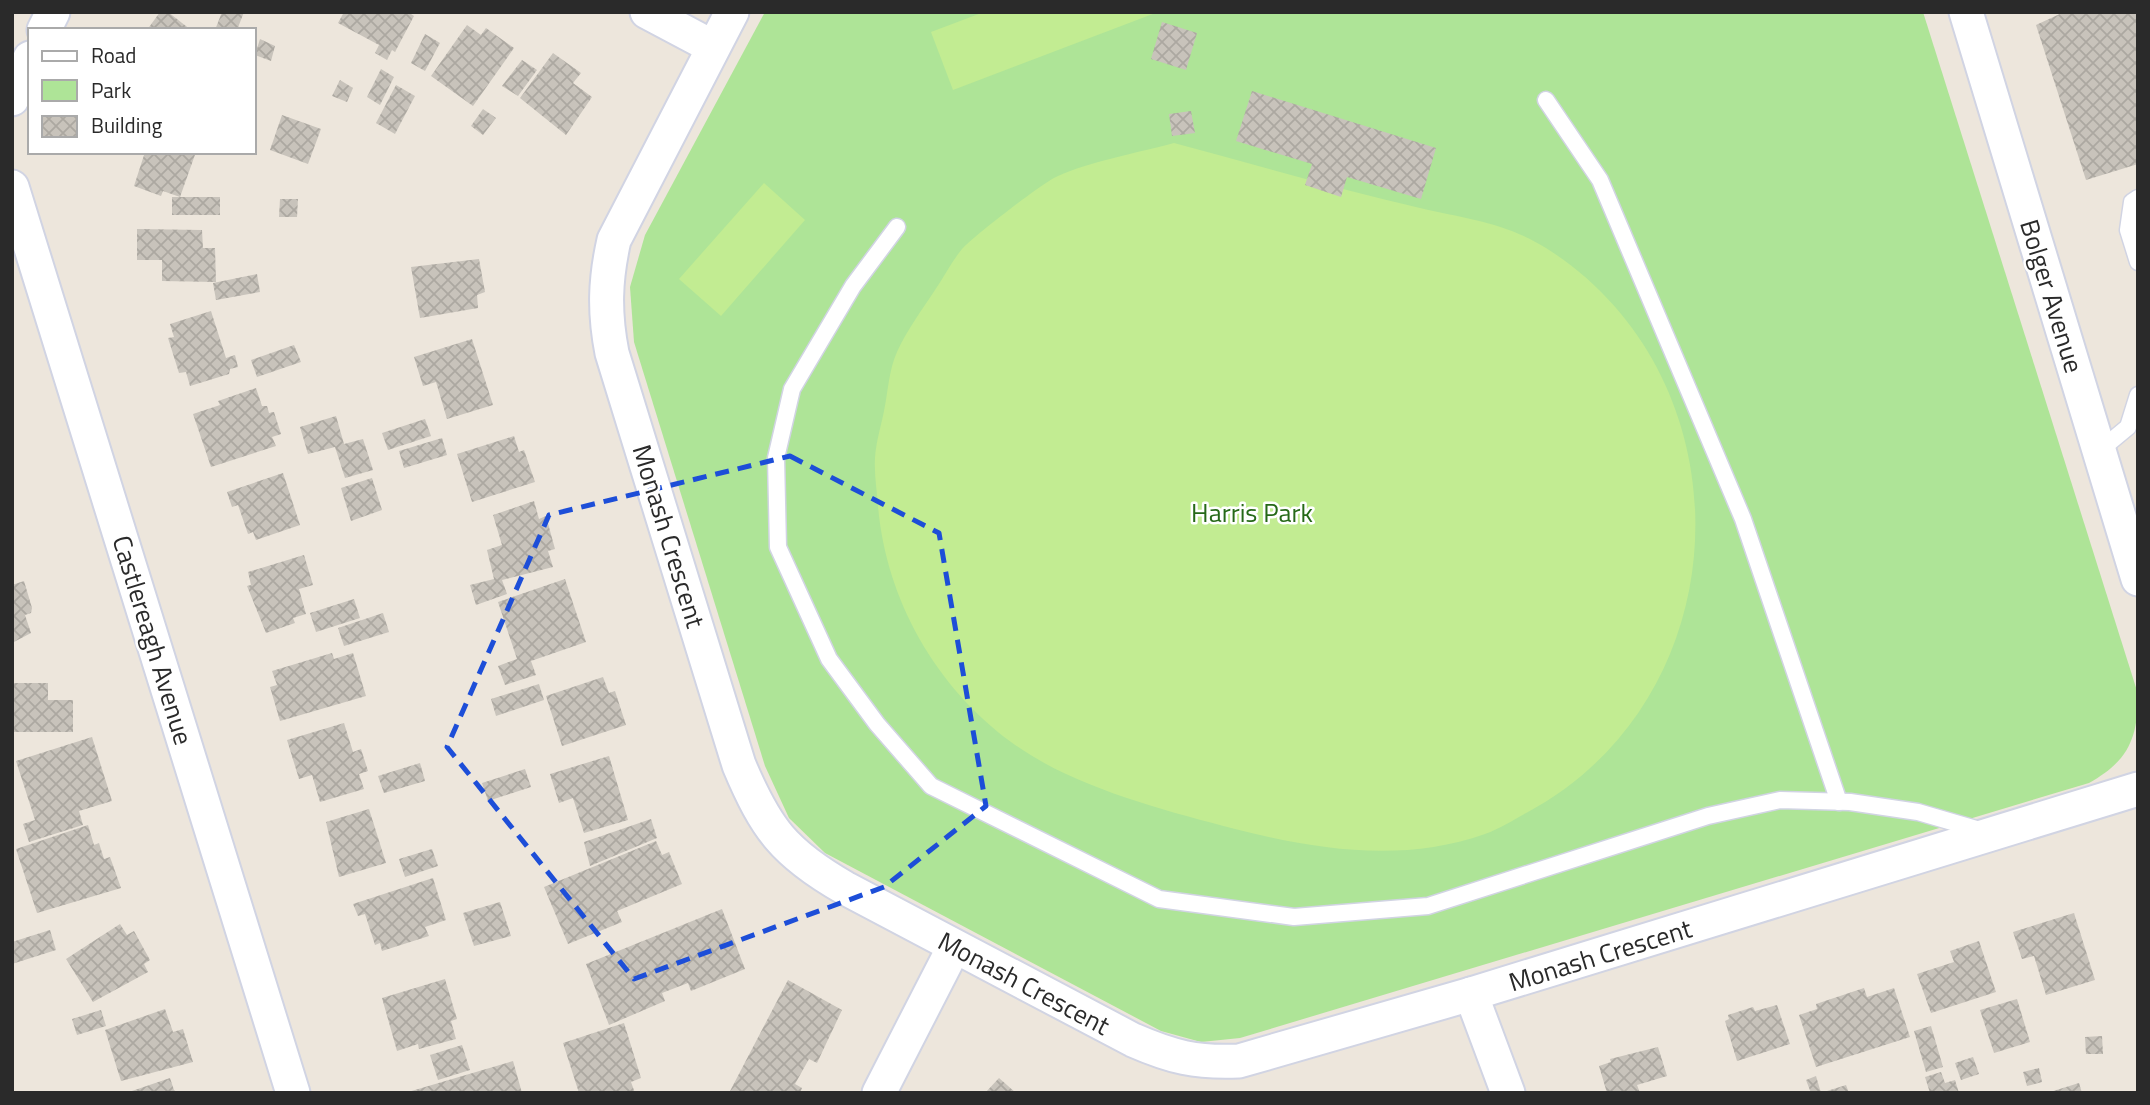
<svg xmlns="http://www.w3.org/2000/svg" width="2150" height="1105" font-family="'Titillium Web',sans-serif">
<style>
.park{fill:#aee497}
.pitch{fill:#c2ec92}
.building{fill:url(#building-cross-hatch)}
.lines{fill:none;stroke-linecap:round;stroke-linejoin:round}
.service-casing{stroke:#d1d4e3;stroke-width:19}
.minor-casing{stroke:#d1d4e3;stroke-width:37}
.service{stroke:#fff;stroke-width:16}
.minor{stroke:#fff;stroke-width:33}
.marked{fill:none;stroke:#1d4ed8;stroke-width:5;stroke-dasharray:14 9;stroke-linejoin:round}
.labels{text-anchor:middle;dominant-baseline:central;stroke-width:5;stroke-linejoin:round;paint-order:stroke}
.street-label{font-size:26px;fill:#2a2a2a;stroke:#fff}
.park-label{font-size:26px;fill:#266918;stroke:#fff}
</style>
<defs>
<pattern id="building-cross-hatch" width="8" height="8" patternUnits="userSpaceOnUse" patternTransform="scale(1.75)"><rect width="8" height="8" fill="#c8c3bb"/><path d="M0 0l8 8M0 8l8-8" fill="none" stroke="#aca8a1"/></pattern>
</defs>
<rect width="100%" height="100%" fill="#ede6dc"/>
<path class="park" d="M765 12H1923L2138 694C2138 739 2128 761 2089 783L1240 1038 1201 1042 1161 1031 825 853 789 818 765 766 634 342 630 287 645 235Z"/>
<g class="pitch">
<path d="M984 12H1158L953 90 931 32Z"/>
<path d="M1174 143C1256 165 1338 189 1420 208 1467 219 1504 222 1546 248 1752 378 1744 695 1528 812 1515 819 1500 829 1485 834 1403 863 1318 850 1235 829 1163 810 1072 787 1011 742 935 686 886 599 878 506 877 491 874 474 875 458 876 442 881 426 884 411 888 392 889 369 897 352 907 330 922 310 935 290 944 277 952 261 962 249 974 236 1042 183 1058 176 1088 162 1141 152 1174 143Z"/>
<path d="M764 183 805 220 721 316 679 279Z"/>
</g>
<g class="building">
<path d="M160 12H168L191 30H147Z"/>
<path d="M222 12H244L237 30H215Z"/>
<path d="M344 12H408L414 16 395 52 392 50 387 60 375 53 379 45 338 23Z"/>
<path d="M2064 12H2138V164L2086 180 2036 25Z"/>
<path d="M1162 22 1197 33 1186 70 1151 59Z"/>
<path d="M467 25 481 35 486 28 514 48 473 106 431 76Z"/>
<path d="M425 34 440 43 425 71 411 63Z"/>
<path d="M260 39 275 46 271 61 255 55Z"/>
<path d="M553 53 581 73 573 83 592 97 566 135 520 98Z"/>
<path d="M522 60 537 70 518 96 502 86Z"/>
<path d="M381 69 394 77 380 105 367 97Z"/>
<path d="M340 80 353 88 347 102 332 96Z"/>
<path d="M396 85 415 96 395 134 376 123Z"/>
<path d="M1252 91 1436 148 1421 199 1347 177 1341 197 1305 185 1312 164 1236 141Z"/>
<path d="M483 109 496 118 483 135 471 126Z"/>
<path d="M1191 111 1195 133 1172 136 1169 114Z"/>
<path d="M282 115 321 129 308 164 270 150Z"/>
<path d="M145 152H196L180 197 163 191 161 196 134 186Z"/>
<rect x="172" y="197" width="48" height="18"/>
<path d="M280 199H298L297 217H279Z"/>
<path d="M137 229 202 230 203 248H215L216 282 162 281V260H137Z"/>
<path d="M479 259 485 292 477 295 478 308 420 318 411 267Z"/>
<path d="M257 274 260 292 216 300 213 283Z"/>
<path d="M211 311 226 358 235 355 238 367 230 369 229 374 190 386 186 372 179 373 168 338 174 337 170 324Z"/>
<path d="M472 339 493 405 447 419 436 382 423 386 414 357Z"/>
<path d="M294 345 301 362 257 377 251 360Z"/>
<path d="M256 388 262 406H267L269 413 274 412 281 434 272 437 276 446 211 467 193 414 220 405 218 401Z"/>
<path d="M336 416 344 444 363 439 373 470 345 478 335 447 308 454 300 427Z"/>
<path d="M425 419 431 436 388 450 382 433Z"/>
<path d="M514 436 519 452 524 450 535 482 472 502 457 454Z"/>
<path d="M442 438 447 455 404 468 399 451Z"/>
<path d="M283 473 300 525 256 540 253 532 248 534 238 505 232 507 227 492Z"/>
<path d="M372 478 382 510 351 521 341 488Z"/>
<path d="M534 501 539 519 546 516 555 549 548 551 553 567 502 580 507 594 476 605 470 585 494 579 487 550 502 545 493 515Z"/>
<path d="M304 555 313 585 299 589 306 614 293 618 295 623 266 633 247 586 251 585 248 572Z"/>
<path d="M565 579 586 642 531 661 536 675 505 685 498 666 517 659 498 602Z"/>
<path d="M24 581 32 608 31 613 25 615 31 633 12 643V585Z"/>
<path d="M354 599 360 618 316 632 310 613Z"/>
<path d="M383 613 389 632 344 646 338 628Z"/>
<path d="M332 653 334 659 353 653 366 696 280 721 270 687 277 685 272 671Z"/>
<path d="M603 677 609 693 615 691 626 725 562 746 546 696Z"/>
<path d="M12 683H48V700H73V732H12Z"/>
<path d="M539 684 544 700 496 716 491 699Z"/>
<path d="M344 723 353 752 361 749 368 771 359 774 364 789 320 802 312 775 299 779 287 740Z"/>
<path d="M92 737 112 801 79 811 83 825 29 842 23 824 35 820 16 761Z"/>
<path d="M609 756 628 820 584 833 573 798 559 803 550 774Z"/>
<path d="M420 763 425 781 384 793 378 776Z"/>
<path d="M525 769 531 787 488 801 482 783Z"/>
<path d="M369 809 386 863 339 877 326 822Z"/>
<path d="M651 819 657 838 590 866 584 842Z"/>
<path d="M88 825 94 845 99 843 104 859 110 857 121 888 37 913 16 849Z"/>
<path d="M656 841 662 855 669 852 682 884 617 911 622 922 568 944 544 887Z"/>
<path d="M432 849 438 866 405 877 399 859Z"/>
<path d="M433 878 446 920 425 927 429 936 382 951 380 943 375 945 365 914 358 916 353 904Z"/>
<path d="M500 902 511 936 474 946 463 913Z"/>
<path d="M722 909 745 969 691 991 688 983 662 993 665 1001 609 1025 586 964Z"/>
<path d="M2074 913 2095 980 2046 995 2034 956 2022 959 2013 932Z"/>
<path d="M120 924 127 935 134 931 150 960 144 964 148 972 93 1002 66 959Z"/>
<path d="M50 930 56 950 12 964V942Z"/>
<path d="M1979 941 1996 992 1931 1013 1917 974 1954 962 1950 951Z"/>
<path d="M445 979 457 1019 451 1021 456 1039 419 1049 418 1044 397 1051 382 998Z"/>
<path d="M788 980 842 1010 817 1063 809 1059 795 1084 802 1088 800 1093H729Z"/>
<path d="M1864 988 1867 997 1894 988 1910 1037 1816 1067 1799 1015 1817 1009 1816 1004Z"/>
<path d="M2017 999 2030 1042 1994 1053 1980 1010Z"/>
<path d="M1777 1005 1790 1044 1737 1061 1725 1021 1729 1019 1728 1015 1753 1007 1755 1011Z"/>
<path d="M165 1009 173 1032 183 1029 193 1062 121 1081 105 1030Z"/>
<path d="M101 1010 106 1026 77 1035 72 1019Z"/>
<path d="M624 1023 641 1078 631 1082 635 1093H579L563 1043Z"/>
<path d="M1931 1026 1943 1067 1926 1072 1914 1031Z"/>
<path d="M2102 1036 2103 1054H2086L2085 1037Z"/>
<path d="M462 1045 470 1070 438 1080 430 1055Z"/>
<path d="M1658 1047 1667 1076 1637 1085 1640 1093H1607L1599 1066 1611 1062 1610 1059Z"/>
<path d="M1973 1057 1979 1074 1961 1080 1955 1063Z"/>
<path d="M513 1061 522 1093H408V1092Z"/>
<path d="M2039 1068 2042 1082 2027 1086 2023 1072Z"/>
<path d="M1941 1072 1945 1083 1955 1080 1959 1093H1930L1925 1077Z"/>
<path d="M1816 1076 1821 1093H1811L1806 1080Z"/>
<path d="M170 1078 174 1090 178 1093H126Z"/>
<path d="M999 1078 1016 1093H985Z"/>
<path d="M2079 1083 2082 1093H2050V1092Z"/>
<path d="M1846 1085 1849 1093H1827V1091Z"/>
</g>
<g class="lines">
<defs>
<g id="service">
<path d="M1546 100 1600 180 1743 519 1839 802"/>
<path d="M2138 198 2132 202 2128 230 2138 262"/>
<path d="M897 227 853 286 792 389 776 458 778 547 829 659 877 724 931 786 1159 899 1294 917 1428 906 1708 816 1780 800 1850 802 1918 812 1983 831"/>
<path d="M2099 451 2128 427 2138 395"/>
</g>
<g id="minor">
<path d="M647 12 713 47"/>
<path d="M732 12 614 240C605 280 604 312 612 353L739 765C766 829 784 853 845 888L1133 1040C1172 1057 1196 1063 1239 1061L1471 994 2138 789"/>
<path d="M1966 12 2138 579"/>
<path d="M44 30 53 12"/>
<path d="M12 99 30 58"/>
<path d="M12 187 293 1093"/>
<path d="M1471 994 1508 1093"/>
<path d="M879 1093 954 947"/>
</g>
</defs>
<use href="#service" class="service-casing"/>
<use href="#minor" class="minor-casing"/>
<use href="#service" class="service"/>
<use href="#minor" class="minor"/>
</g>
<path class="marked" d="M790 456 939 533 986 806 884 887 634 979 447 747 549 515Z"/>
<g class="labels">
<g class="street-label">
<text transform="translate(2052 296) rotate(73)">Bolger Avenue</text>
<text transform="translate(669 536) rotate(73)">Monash Crescent</text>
<text transform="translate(153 640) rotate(73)">Castlereagh Avenue</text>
<text transform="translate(1600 955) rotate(-17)">Monash Crescent</text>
<text transform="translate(1024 983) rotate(28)">Monash Crescent</text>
</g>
<g class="park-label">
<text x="1252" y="512">Harris Park</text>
</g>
</g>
<rect width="2150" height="1105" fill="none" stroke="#2a2a2a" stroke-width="28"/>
<rect x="28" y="28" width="228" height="126" fill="#ffffff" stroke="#aaaaaa" stroke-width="2"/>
<rect x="42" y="51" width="35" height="10" fill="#ffffff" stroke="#aaaaaa" stroke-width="2"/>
<text x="91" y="63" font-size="21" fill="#2a2a2a">Road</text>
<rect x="42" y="80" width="35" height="21" fill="#aee497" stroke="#aaaaaa" stroke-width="2"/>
<text x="91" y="98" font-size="21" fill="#2a2a2a">Park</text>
<rect x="42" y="116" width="35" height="21" fill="url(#building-cross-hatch)" stroke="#aaaaaa" stroke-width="2"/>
<text x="91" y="133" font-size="21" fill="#2a2a2a">Building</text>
</svg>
